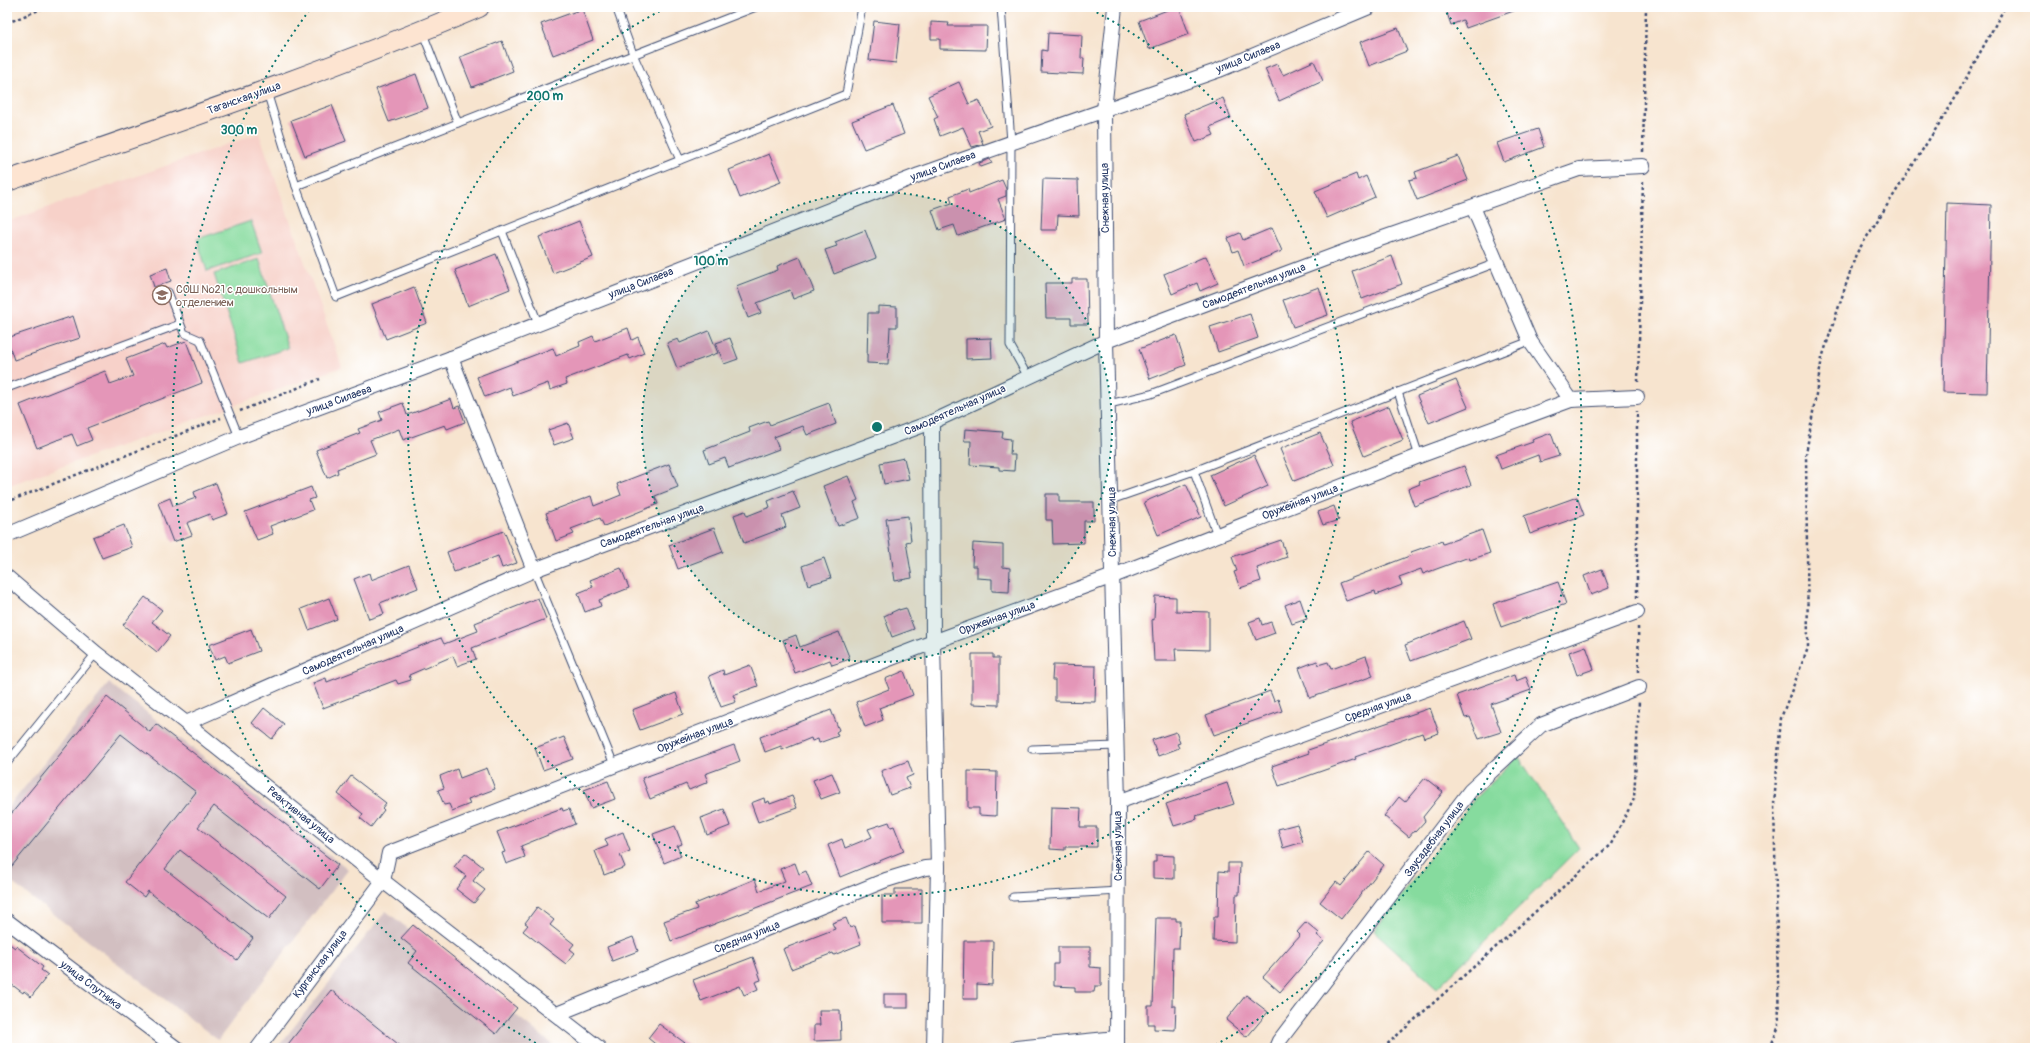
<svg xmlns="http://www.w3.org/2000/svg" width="2042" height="1055" font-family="Pangolin,sans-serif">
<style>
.built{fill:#f7d1c9}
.industrial{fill:#d2bfc1}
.green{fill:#86db9e;stroke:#50857e}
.building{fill:#e496b8}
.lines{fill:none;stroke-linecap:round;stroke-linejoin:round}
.service-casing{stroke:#3c4a6f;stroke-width:9}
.minor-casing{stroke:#3c4a6f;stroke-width:16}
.secondary-casing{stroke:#3c4a6f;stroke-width:22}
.path{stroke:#3c4a6f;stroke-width:2.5;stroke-dasharray:3 3;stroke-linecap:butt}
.service{stroke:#fff;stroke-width:7}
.minor{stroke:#fff;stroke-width:14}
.secondary{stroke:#fde4d1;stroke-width:20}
.ring{fill:none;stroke:#0f766e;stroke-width:2;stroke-dasharray:2 4}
.labels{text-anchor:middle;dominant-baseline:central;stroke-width:3;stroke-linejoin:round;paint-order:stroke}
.street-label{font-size:11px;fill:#1b2f5e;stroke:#fff}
.education-label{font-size:11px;fill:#785e54;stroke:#fff;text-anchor:start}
.centre{fill:#0f766e;stroke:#fff;stroke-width:2}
.ring-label{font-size:12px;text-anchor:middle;font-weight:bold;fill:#0f766e;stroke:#fff;stroke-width:3;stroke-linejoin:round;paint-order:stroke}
</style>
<rect width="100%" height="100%" fill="#fff"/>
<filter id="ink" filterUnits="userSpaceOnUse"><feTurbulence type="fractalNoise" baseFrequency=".025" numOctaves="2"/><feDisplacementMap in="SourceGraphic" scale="8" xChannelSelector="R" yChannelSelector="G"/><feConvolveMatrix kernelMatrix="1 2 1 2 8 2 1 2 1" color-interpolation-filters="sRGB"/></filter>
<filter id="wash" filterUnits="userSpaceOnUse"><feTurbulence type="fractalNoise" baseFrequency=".012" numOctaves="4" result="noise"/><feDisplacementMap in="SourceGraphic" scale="16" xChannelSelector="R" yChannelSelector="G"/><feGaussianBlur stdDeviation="0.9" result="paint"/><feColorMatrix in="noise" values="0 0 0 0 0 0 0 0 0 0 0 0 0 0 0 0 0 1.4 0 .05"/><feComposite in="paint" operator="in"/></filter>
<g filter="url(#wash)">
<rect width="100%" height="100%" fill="#f7e4cf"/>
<path class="built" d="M259 133 342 367 7 486V222Z"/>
<g class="industrial">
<path d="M109 683 348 869 218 1040 7 879V809Z"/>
<path d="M386 911 557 1048H277Z"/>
</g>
<g class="green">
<path d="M251 221 262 253 207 271 197 239Z"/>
<path d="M259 259 288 348 243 363 214 274Z"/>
<path d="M1518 756 1579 848 1437 988 1374 931 1476 797Z"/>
</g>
<g id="blocks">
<g class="building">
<path d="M1175 7H1179L1189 34 1149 49 1139 21Z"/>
<path d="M1445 7H1519V9L1466 28 1463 20 1451 25Z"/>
<path d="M582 9 593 40 553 55 541 24Z"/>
<path d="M874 21 900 24 896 63 869 60Z"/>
<path d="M931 22 949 23 948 26H987L986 50 940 49V39H931Z"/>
<path d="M1398 28 1407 51 1369 66 1360 42Z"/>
<path d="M1048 33 1082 35 1081 58H1084L1083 74 1041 72 1042 50 1047 51Z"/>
<path d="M502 41 513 71 472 87 460 57Z"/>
<path d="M1314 61 1323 81 1279 101 1265 69 1277 64 1283 75Z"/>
<path d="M416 74 428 108 389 122 376 89Z"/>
<path d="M959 82 969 104 979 100 991 126 978 131 983 144 972 147 963 127 940 136 934 119 938 117 928 96Z"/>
<path d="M1223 98 1231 118 1210 127 1214 135 1196 142 1184 114Z"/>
<path d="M332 105 346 141 305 156 291 120Z"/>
<path d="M893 105 904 134 864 149 852 121Z"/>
<path d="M1538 129 1544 147 1504 162 1497 143Z"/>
<path d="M769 154 781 182 740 198 729 170Z"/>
<path d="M1458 156 1468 180 1417 200 1409 180 1417 178 1415 172Z"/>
<path d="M990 159 992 163 981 167 979 163Z"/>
<path d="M1356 174 1358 180 1366 176 1375 197 1327 218 1315 191Z"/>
<path d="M1043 179 1078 180 1079 216 1058 215 1057 230H1041Z"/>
<path d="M1002 180 1006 189V196L998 199 1006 219 958 236 954 225 939 230 932 210 952 203 950 196 968 189 969 193Z"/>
<path d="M1947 203 1991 205 1987 393 1943 392Z"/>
<path d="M579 221 593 257 553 273 539 237Z"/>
<path d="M1272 228 1282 251 1244 266 1238 250 1233 252 1228 238 1240 233 1243 240Z"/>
<path d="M865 230 876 258 834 274 825 250 837 246 835 242Z"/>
<path d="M496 254 510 289 468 306 455 270Z"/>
<path d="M1206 256 1218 283 1200 291 1197 283 1172 294 1164 274Z"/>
<path d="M1392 256 1402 284 1362 299 1352 271Z"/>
<path d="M800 257 814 291 793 299 790 290 757 303 761 313 748 318 736 286 778 270 777 266Z"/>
<path d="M167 268 171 281 154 287 150 274Z"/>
<path d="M1072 279H1087L1088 324H1071V318H1046L1045 283H1072Z"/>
<path d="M414 287 427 323 386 339 372 304Z"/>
<path d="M1319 287 1328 315 1293 327 1283 300Z"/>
<path d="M878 306 897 307V327H890L888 364 867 363 868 313H878Z"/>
<path d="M1250 314 1258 338 1218 352 1210 327Z"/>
<path d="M73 316 80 338 14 360 7 338Z"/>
<path d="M628 328 632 340 638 337 644 353 630 359 628 355 565 379 567 384 550 390 548 383 513 396 510 387 485 397 477 377 553 348 556 356 580 346 579 342 593 336 595 341Z"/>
<path d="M709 331 718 353 677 368 667 343 678 339 680 343Z"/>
<path d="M1176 335 1186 365 1150 379 1139 349Z"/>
<path d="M730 338 738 359 724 364 716 343Z"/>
<path d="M991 338 992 358 966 359V339Z"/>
<path d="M186 341 202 383 87 428 92 440 77 446 72 434 37 448 20 405 105 371 110 384 133 376 126 359 165 344 167 348Z"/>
<path d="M1456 380 1468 407 1429 423 1417 396Z"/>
<path d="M451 399 454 408 459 406 465 422 447 429 445 425 403 440 399 429 370 440 376 454 337 469 338 473 327 478 316 450 360 433 358 429 382 420 379 412 403 403 407 415Z"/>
<path d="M829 403 836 424 807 435 803 426 774 437 779 449 729 468 725 458 709 464 704 450 750 432 749 428 768 421 770 425Z"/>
<path d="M1389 406 1403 440 1364 456 1350 422Z"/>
<path d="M568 423 574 438 554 445 548 430Z"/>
<path d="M965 429 1003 432 1002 438 1011 439 1010 455H1015L1014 471 999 470V467L970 465 971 441H964Z"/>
<path d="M1320 433 1334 465 1294 481 1280 449Z"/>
<path d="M1551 433 1559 456 1540 462 1538 455 1501 469 1496 455 1533 442 1532 440Z"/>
<path d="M1254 455 1268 486 1224 506 1210 475Z"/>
<path d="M904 458 909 479 884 484 880 463Z"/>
<path d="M669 464 678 487 655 496 658 504 604 526 600 518 571 529 574 534 556 541 546 513 591 496 594 506 621 495 617 484Z"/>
<path d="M1464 466 1471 485 1414 506 1408 489 1420 484 1419 482Z"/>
<path d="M848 476 858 500 854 502 860 518 838 526 823 486Z"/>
<path d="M216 483 228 514 212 520 210 514 187 523 192 535 173 542 158 503 170 498 173 506 196 498 194 492Z"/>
<path d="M1186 484 1201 517 1158 535 1144 502Z"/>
<path d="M311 487 315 498 309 500 313 510 270 526 273 534 257 540 245 512Z"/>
<path d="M793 491 800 508 782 515 786 527 744 543 734 515 745 511 747 516 770 507 768 501Z"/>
<path d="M1046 494H1059V502H1094V521H1084V543L1053 544 1052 520H1046Z"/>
<path d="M1577 497 1584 515 1530 534 1524 516Z"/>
<path d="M1334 506 1339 520 1323 525 1318 512Z"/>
<path d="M908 516 911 541 906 542 912 578 895 581 886 519Z"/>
<path d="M124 525 132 547 102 558 93 537Z"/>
<path d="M714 528 723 552 678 569 669 545Z"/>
<path d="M1482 530 1490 553 1470 560 1469 557 1423 574 1421 569 1399 577 1402 585 1376 595 1375 591 1346 601 1339 583 1412 555 1411 552 1442 541 1443 544Z"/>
<path d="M504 531 517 563 502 568 498 556 454 572 447 552Z"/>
<path d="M1281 540 1287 557 1257 568 1261 581 1240 588 1234 572 1237 571 1232 557Z"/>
<path d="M973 543 1003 545V567L1010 568 1009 592 992 591V579L977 578V566H972Z"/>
<path d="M824 558 831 578 808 585 802 566Z"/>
<path d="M409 565 418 588 380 603 384 614 369 619 354 579 369 573 371 580Z"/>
<path d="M621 568 629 588 599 600 601 606 585 612 578 593 593 587 590 580Z"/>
<path d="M1602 569 1609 588 1591 595 1584 576Z"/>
<path d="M1558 582 1566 604 1501 627 1493 604Z"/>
<path d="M1155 596 1176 597V611L1209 612V650L1175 649 1176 661H1154L1152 619 1154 620Z"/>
<path d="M145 597 162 610 152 622 170 636 157 652 123 625Z"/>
<path d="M329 598 337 619 309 630 301 609Z"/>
<path d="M538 598 546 619 472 648 476 659 457 666 453 656 409 675 411 680 398 684 396 680 323 708 313 683 326 678 327 682 441 638 444 644 478 631 475 623Z"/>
<path d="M1300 599 1307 619 1292 624 1285 605Z"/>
<path d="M906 608 914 629 892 637 884 616 899 609V610Z"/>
<path d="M1260 618 1262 625 1271 622 1275 633 1256 640 1249 622Z"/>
<path d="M1464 621 1471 639 1411 661 1405 645Z"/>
<path d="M251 629 259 651 228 663 225 656 215 660 209 645Z"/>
<path d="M839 632 850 659 832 665 830 660 795 673 783 640 796 635 800 647Z"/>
<path d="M1586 646 1594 669 1577 675 1569 652Z"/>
<path d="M972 654H993V658H999V705L972 704Z"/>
<path d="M1366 656 1373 676 1310 698 1299 668 1317 661 1318 665 1328 662 1331 669Z"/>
<path d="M750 665 758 686 733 695 736 702 721 707 709 676 723 670 724 675Z"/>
<path d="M1053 665 1096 666 1095 702 1055 701V680H1052Z"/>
<path d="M904 671 913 695 879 708 883 720 865 727 856 702 889 689 885 679Z"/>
<path d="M1514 675 1516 681 1526 677 1531 690 1491 704 1501 732 1479 739 1470 717 1465 718 1457 695Z"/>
<path d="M1270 691 1274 701 1278 699 1282 711 1214 735 1206 715Z"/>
<path d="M676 693 683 714 640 730 632 710Z"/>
<path d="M107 697 150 732 156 724 338 865 320 889 214 806 198 827 286 896 269 919 180 850 165 869 253 938 237 960 148 891 144 897 125 882 196 792 121 734 7 872V819Z"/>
<path d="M264 708 284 724 272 739 252 723Z"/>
<path d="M1430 708 1439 733 1424 738 1422 733 1355 757 1356 759 1279 786 1272 766 1309 753 1308 750Z"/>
<path d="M831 710 839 730 836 732 838 736 819 743 818 739 812 741 811 738 782 750 781 746 765 752 760 737Z"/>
<path d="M1176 732 1180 743 1177 744 1179 748 1158 756 1152 740Z"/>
<path d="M564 737 573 759 543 770 535 748Z"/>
<path d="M734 745 740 761 705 774 708 782 689 790 686 784 650 799 642 778Z"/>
<path d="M908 761 913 775 906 778 910 788 890 795 881 771Z"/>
<path d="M487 768 495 789 468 799 470 804 452 811 449 804 444 805 438 790 444 788 440 776 457 769 460 778Z"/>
<path d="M968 771 997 772 996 816 979 815V808H968Z"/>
<path d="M832 773 840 792 821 799 813 780Z"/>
<path d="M351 776 386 803 382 808 384 810 371 827 360 818 363 814 338 794Z"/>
<path d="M1425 778 1443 792 1423 817 1425 821 1415 832 1414 831 1409 837 1384 816 1399 797 1405 802Z"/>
<path d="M608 781 615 799 591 808 584 790Z"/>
<path d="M1227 783 1234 804 1196 816 1197 819 1174 826 1166 804Z"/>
<path d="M792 796 797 808 758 822 751 803 764 798 765 803 769 801 770 804Z"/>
<path d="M1051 807 1081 808 1080 827H1097V847H1065V850L1050 849Z"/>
<path d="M562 808 563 811 569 809 575 824 521 846 525 857 506 864 502 853 505 852 497 832Z"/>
<path d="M724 809 730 826 707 835 701 818Z"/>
<path d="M889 822 891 827 894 826 904 851 840 877 828 845 842 839 845 848 872 837 868 829Z"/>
<path d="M1297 824 1303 842 1283 848 1278 829Z"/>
<path d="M675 826 682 844 677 846 681 856 664 863 653 834Z"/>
<path d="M623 832 630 851 620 855 625 867 604 875 595 851 608 846 605 839Z"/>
<path d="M1369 852 1384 865 1341 919 1320 902 1336 882 1341 886Z"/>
<path d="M465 853 483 867 473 881 485 890 474 903 456 889 466 876 454 867Z"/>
<path d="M1156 855 1174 856V879L1153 878V862H1156Z"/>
<path d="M795 863 799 874 806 871 812 886 671 941 664 921 697 909 695 904 755 879 759 891 785 881 780 869Z"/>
<path d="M1228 863H1240L1239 895H1236L1235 942 1213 941 1214 917H1218L1219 871 1228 872Z"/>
<path d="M895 889H922V923H882V895H895Z"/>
<path d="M537 907 554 920 550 925 574 944 570 949 575 953 566 964 523 931 528 925 525 923Z"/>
<path d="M846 918 850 928 855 926 861 944 834 955 833 953 791 969 783 949 835 929 832 923Z"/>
<path d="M1156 918H1176V921H1180L1179 948H1173L1172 1006H1176L1175 1030 1154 1029V1024H1148V1006H1153Z"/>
<path d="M1306 922 1319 933 1317 935 1324 941 1280 992 1263 977 1300 935 1297 932Z"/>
<path d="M413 925 517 1008 496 1034 408 963 417 951 401 938Z"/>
<path d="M633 937 638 951 612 961 607 947Z"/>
<path d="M964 941H993L992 985 977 984V999H963Z"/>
<path d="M7 942 15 948 16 946 43 967 41 970 48 975 31 997 24 991 23 993 7 981Z"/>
<path d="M1058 947H1090V967L1101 968V986H1095L1094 992H1075V987L1054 986V964H1058Z"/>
<path d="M753 957 761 980 755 982 758 989 744 995 740 986 701 1001 693 980Z"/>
<path d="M331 990 403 1048H285Z"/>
<rect x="884" y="994" width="24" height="14"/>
<path d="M1246 995 1268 1012 1247 1037 1226 1020Z"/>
<path d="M819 1010H840L841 1040 814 1041V1025H820Z"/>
<path d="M659 1024 692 1048H660L648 1038Z"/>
</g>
</g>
</g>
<g filter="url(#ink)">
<use href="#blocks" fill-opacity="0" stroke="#3c4a6f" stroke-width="1"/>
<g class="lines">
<defs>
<g id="service">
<path d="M616 7 633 54 680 160"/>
<path d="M1001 7 1011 142 1010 345 1028 377"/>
<path d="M422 31 458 123"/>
<path d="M267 92 296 186 756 7"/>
<path d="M296 186 336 297 846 94 862 7"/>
<path d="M502 231 538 323"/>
<path d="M168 292 184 333 200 340 239 437"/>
<path d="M7 388 180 324"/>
<path d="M1398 392 1419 456"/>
<path d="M1109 404 1151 394 1496 263"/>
<path d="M1194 471 1217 535"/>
<path d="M1111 500 1194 471 1530 341"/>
<path d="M534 570 615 767"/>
<path d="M1032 749 1117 746"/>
<path d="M7 763 96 653"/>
<path d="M1013 897 1119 891"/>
</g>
<g id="minor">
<path d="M1115 7 1104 110 1106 341 1118 802 1117 1048"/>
<path d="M1473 207 1530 341 1571 400"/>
<path d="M451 358 534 570"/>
<path d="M932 422 933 642 938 867 934 1048"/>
<path d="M7 535 239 437 451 358 919 175 1219 70 1369 7"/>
<path d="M7 577 96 653 186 723 383 881 599 1048"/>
<path d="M186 723 534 570 932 422 1106 341 1346 251 1579 169 1643 166"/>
<path d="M1118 802 1637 612"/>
<path d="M7 921 176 1048"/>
<path d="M557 1014 886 880 925 868 938 867"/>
<path d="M258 1048 383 881 389 853 933 642 1113 576 1419 456 1571 400 1637 397"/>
<path d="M1016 1048 1117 1038"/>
<path d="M1276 1048 1279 1041 1470 791 1541 725 1639 687"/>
</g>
<path id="secondary" d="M7 181C165 126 324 73 479 7"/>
</defs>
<use href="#service" class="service-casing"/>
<use href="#minor" class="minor-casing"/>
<use href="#secondary" class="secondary-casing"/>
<g class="path">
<path d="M7 23 46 7"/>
<path d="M1643 152 1646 7"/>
<path d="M1638 382 1643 179"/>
<path d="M240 411 320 379"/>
<path d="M7 502 221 418"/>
<path d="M1637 598V411"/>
<path d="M1638 627 1639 672"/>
<path d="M1383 1048 1611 844 1634 799 1639 701"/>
<path d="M1770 1048 1779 1026 1774 804 1781 718 1808 648 1806 454 1822 358 1856 254 1953 102 2005 7"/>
</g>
<use href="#service" class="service"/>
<use href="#minor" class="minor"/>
<use href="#secondary" class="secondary"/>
</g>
</g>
<circle cx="877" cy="427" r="235" fill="#0f766e" fill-opacity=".12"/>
<g class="ring">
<circle cx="877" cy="427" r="235"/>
<path d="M1086 7A469 469 0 1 1 668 7"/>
<path d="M541 1046A704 704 0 0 1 311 8M1443 8A704 704 0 0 1 1213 1046"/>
</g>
<defs>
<symbol id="school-ring" viewBox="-11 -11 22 22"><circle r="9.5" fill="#fff" stroke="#8d6e63" stroke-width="1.5"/><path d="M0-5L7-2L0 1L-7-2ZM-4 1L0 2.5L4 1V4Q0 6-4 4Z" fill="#8d6e63"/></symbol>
</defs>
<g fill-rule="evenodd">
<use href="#school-ring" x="151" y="284" width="22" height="22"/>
</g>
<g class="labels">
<g class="street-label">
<text transform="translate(1248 57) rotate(-22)">улица Силаева</text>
<text transform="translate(244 98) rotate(-20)">Таганская улица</text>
<text transform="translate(943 166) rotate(-20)">улица Силаева</text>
<text transform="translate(1105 198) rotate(-91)">Снежная улица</text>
<text transform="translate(641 283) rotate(-21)">улица Силаева</text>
<text transform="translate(1254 286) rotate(-21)">Самодеятельная улица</text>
<text transform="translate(339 400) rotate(-20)">улица Силаева</text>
<text transform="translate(955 410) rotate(-24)">Самодеятельная улица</text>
<text transform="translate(1300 502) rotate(-21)">Оружейная улица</text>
<text transform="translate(1112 522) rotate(-91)">Снежная улица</text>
<text transform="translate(652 526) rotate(-20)">Самодеятельная улица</text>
<text transform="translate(997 618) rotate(-20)">Оружейная улица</text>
<text transform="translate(353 650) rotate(-24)">Самодеятельная улица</text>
<text transform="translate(1378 707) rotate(-20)">Средняя улица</text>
<text transform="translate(695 735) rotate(-21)">Оружейная улица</text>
<text transform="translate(301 815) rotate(39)">Реактивная улица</text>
<text transform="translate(1434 839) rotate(-53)">Заусадебная улица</text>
<text transform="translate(1118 846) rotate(-91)">Снежная улица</text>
<text transform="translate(747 937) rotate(-22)">Средняя улица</text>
<text transform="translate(320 964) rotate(-53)">Курганская улица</text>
<text transform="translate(91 985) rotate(37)">улица Спутника</text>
</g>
<g class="education-label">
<text x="176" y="289">СОШ №21 с дошкольным<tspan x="176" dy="13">отделением</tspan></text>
</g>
</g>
<circle cx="877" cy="427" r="6" class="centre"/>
<g class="ring-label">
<text x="545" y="100">200 m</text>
<text x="239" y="134">300 m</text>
<text x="711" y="265">100 m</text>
</g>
<rect width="2042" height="1055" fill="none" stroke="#fff" stroke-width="24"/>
</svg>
